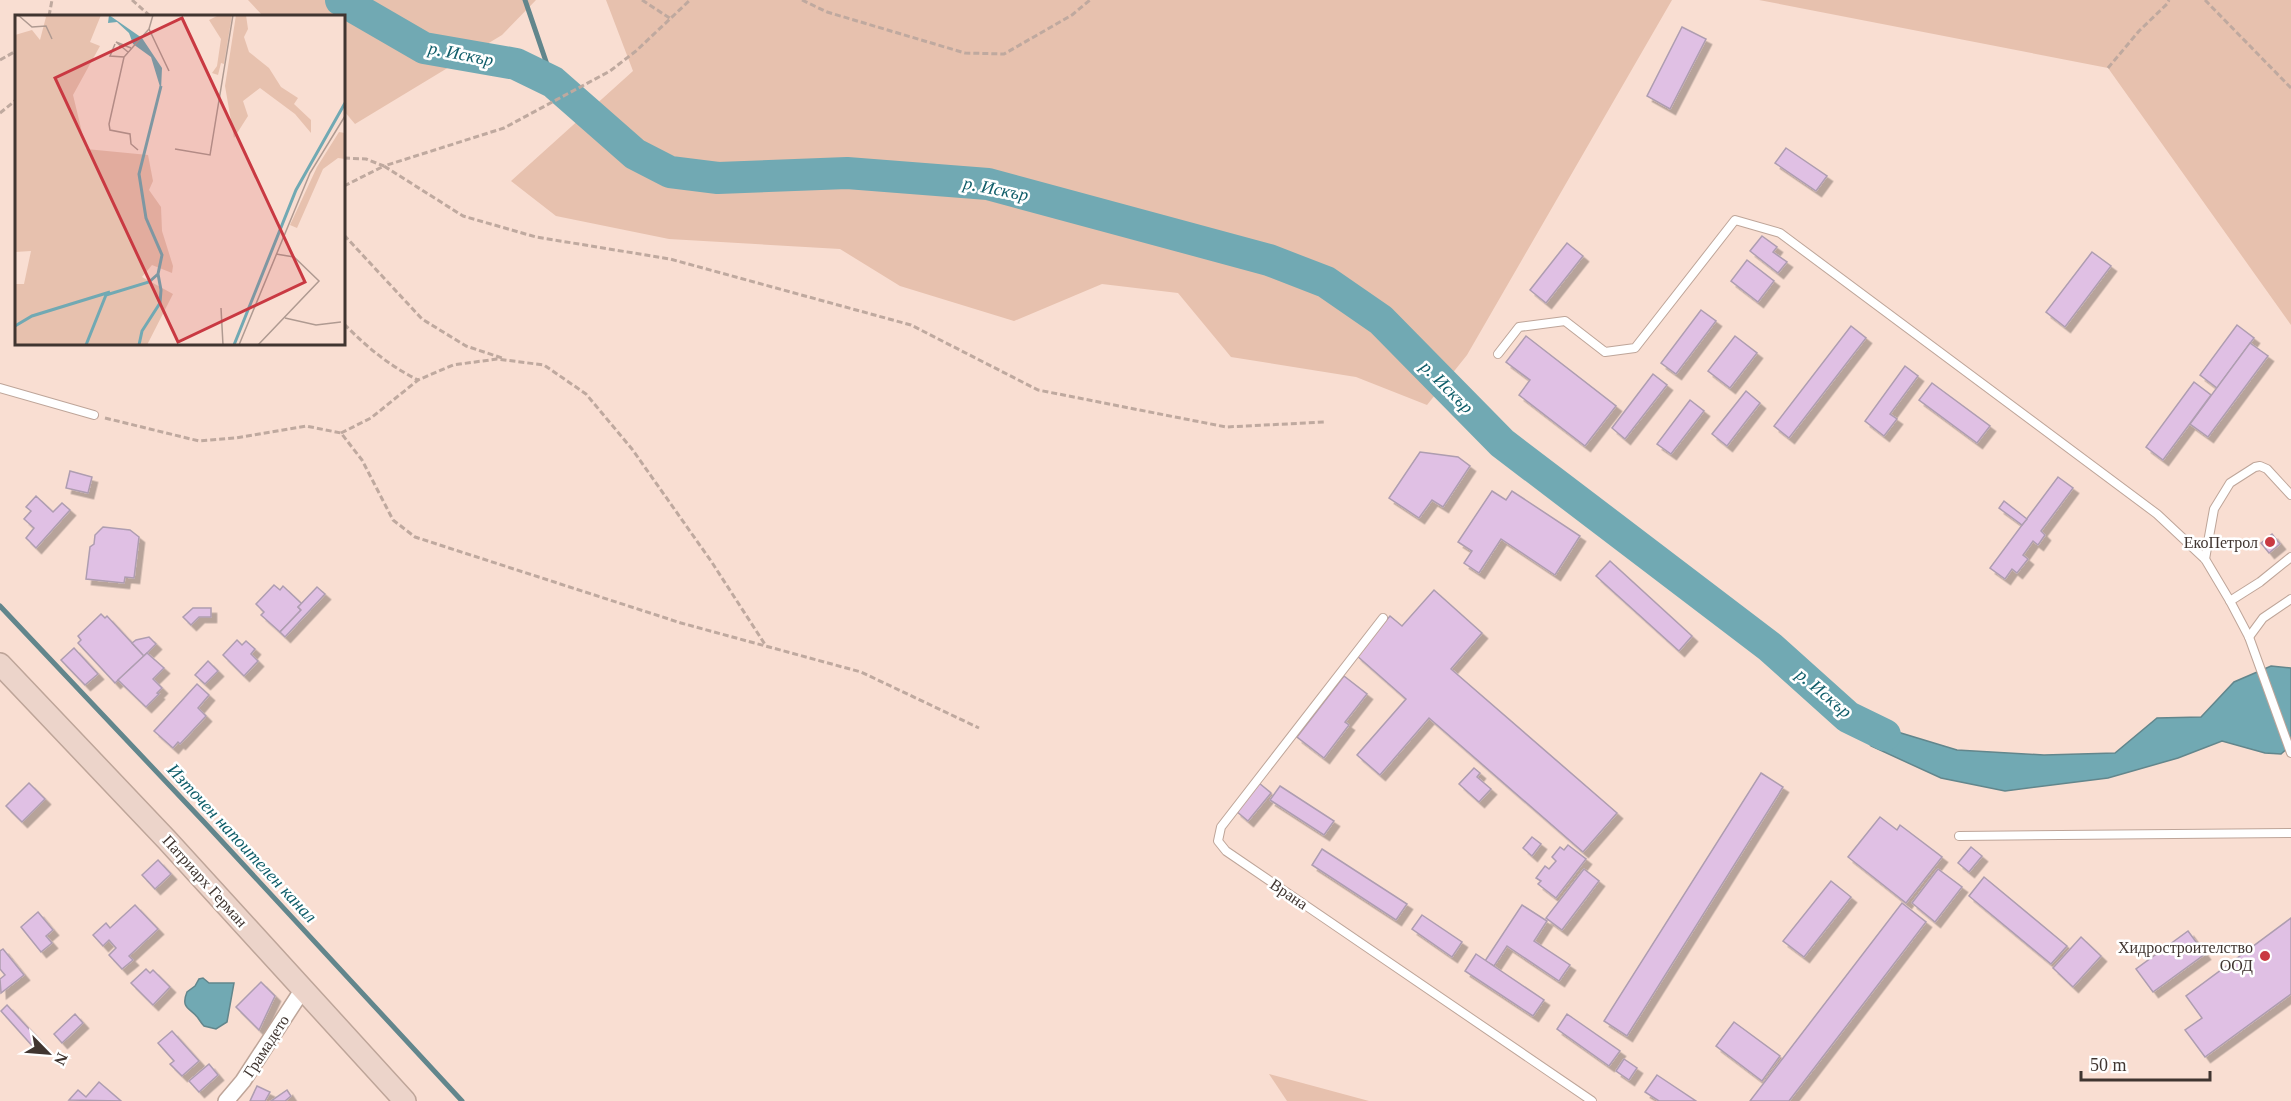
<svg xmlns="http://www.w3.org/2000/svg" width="2291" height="1101" font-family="Georgia,serif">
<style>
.green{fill:#e7c1ae}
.water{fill:#71a9b3;stroke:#62868c;stroke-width:1.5}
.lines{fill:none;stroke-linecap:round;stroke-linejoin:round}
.stream{stroke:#62868c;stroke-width:5}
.river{stroke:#71a9b3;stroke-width:32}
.building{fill:#e0c0e4;stroke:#ae9db0;stroke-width:1.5;filter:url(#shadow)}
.lane-casing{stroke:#bea599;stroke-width:10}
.street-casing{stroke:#bea599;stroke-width:18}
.secondary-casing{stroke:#bea599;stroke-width:24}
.path{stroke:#bfa99f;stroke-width:3;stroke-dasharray:6 3;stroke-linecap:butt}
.lane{stroke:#fff;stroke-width:8}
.street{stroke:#fff;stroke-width:15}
.secondary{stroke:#ecd4ca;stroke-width:21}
.poi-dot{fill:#c93942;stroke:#fff;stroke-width:2}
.labels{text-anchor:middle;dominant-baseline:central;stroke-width:5;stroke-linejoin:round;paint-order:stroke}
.poi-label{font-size:16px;fill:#403530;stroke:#fff;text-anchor:end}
.street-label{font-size:16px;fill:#403530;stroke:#fff}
.water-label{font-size:18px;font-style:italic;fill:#105e6a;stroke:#fff}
.inset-river{fill:none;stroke:#71a9b3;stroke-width:3}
.inset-road{fill:none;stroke:#af9a91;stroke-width:1.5}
.view{fill:#c93942;fill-opacity:0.15;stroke:#c93942;stroke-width:3}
.inset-edge{fill:none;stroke:#403530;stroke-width:3}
</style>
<defs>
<filter id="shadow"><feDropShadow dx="5.5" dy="5.5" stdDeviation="0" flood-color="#0004"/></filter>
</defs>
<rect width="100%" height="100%" fill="#f9ded2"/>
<g class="green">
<path d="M248 0H536L502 35 355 124 344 111V16H263Z"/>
<path d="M606 0H1672L1467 355 1427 405 1356 377 1231 357 1178 293 1102 284 1014 321 900 286 840 249 669 239 556 216 511 181 633 71Z"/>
<path d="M1759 0H2291V325L2108 68Z"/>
<path d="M1269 1074 1369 1101H1287Z"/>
</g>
<g class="water">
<path d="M2271 666 2291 668V745L2281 754 2265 753 2222 741 2178 758 2108 778 2005 791 1941 778 1871 746 1848 717 1957 750 2044 755 2115 753 2157 718 2201 717 2234 682Z"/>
<path d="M203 978 209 983H234L227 1022 216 1029 204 1026C202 1024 200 1021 198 1018 191 1008 180 1009 187 992L195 986 199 979Z"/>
</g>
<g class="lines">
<g class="stream">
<path d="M525 0 553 82"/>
<path d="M0 606 204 822 462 1101"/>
</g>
<path class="river" d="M341 0 424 48 516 64 553 82 635 154 670 172 718 178 847 173 988 184 1269 260 1326 282 1381 320 1502 443 1770 647 1848 717 1885 735"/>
</g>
<g class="building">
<path d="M1682 27 1706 39 1670 109 1647 96Z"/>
<path d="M1786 148 1827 176 1816 191 1775 163Z"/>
<path d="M1762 236 1777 247 1773 252 1787 262 1778 273 1750 251Z"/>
<path d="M1567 243 1583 256 1546 303 1530 290Z"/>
<path d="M2092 252 2111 266 2065 327 2046 312Z"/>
<path d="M1747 260 1774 281 1758 302 1731 281Z"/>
<path d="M1701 310 1716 321 1676 374 1661 363Z"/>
<path d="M2237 325 2254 338 2217 388 2200 375Z"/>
<path d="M1851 326 1866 338 1789 438 1774 426Z"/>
<path d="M1526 336 1616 406 1585 446 1519 395 1530 380 1506 362Z"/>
<path d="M1735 336 1757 353 1730 388 1708 371Z"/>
<path d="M2250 343 2268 356 2208 437 2190 424Z"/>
<path d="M1905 366 1918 376 1890 414 1897 419 1884 436 1865 421Z"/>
<path d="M1653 374 1667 385 1625 439 1612 428Z"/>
<path d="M2194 382 2211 395 2163 460 2146 447Z"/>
<path d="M1932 383 1990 426 1977 443 1919 400Z"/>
<path d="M1746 391 1760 403 1727 446 1712 434Z"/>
<path d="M1690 400 1704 411 1671 454 1657 444Z"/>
<path d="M1420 452 1458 457 1470 466 1443 507 1432 500 1419 518 1389 498Z"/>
<path d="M70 471 92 477 88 493 66 488Z"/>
<path d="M2058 477 2073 488 2041 531 2045 535 2038 545 2033 541 2023 555 2028 559 2017 573 2012 569 2005 579 1990 568Z"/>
<path d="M1492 491 1506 500 1512 491 1580 536 1555 575 1501 539 1479 573 1464 563 1472 551 1458 542Z"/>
<path d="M36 496 53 512 62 503 70 510 36 548 26 538 34 528 24 519 31 511 26 507Z"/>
<path d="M2004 501 2027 519 2022 525 1999 508Z"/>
<path d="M103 527 130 530 139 537 134 578 125 577 124 583 86 579 90 547 94 544 95 535Z"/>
<path d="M2272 534 2280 544 2269 553 2261 543Z"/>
<path d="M1610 561 1692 636 1679 651 1596 576Z"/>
<path d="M274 585 280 590 283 586 302 604 298 607 301 610 280 632 261 615 264 612 256 604Z"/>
<path d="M317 587 325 594 285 637 280 632 301 610 298 607Z"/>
<path d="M1434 590 1482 633 1451 669 1617 813 1583 852 1429 718 1380 775 1357 755 1406 699 1356 655 1390 616 1402 626Z"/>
<path d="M193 608H211V617H199L191 625 183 617Z"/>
<path d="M101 614 105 618 107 616 144 656 115 683 78 643 81 640 78 636Z"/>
<path d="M149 637 156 644 144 656 132 643 136 640Z"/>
<path d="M237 640 242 645 246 641 255 649 251 654 258 661 244 676 223 655Z"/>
<path d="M74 648 98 674 85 685 61 660Z"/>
<path d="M147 653 164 668 153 679 162 688 157 693 159 694 146 707 118 680Z"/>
<path d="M208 661 218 671 205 684 195 675Z"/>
<path d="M1344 676 1367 694 1345 722 1349 725 1324 758 1297 737Z"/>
<path d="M197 684 209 695 198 708 206 716 180 744 178 742 173 748 154 731Z"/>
<path d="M1474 768 1480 773 1477 777 1491 789 1479 802 1459 784Z"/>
<path d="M1761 773 1783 787 1627 1036 1604 1021Z"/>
<path d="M29 783 45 799 22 822 6 806Z"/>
<path d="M1259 783 1271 793 1248 821 1236 811Z"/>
<path d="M1280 786 1334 821 1324 835 1270 800Z"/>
<path d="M1880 817 1897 830 1900 825 1942 857 1906 903 1848 857Z"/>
<path d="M1532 837 1541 844 1532 856 1523 848Z"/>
<path d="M1568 845 1586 859 1556 898 1538 884 1541 881 1536 878 1545 866 1549 869 1556 861 1552 857 1560 847 1564 850Z"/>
<path d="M1971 847 1982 856 1969 872 1958 863Z"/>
<path d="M1322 849 1407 904 1396 920 1312 865Z"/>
<path d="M158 860 171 874 155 889 142 875Z"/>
<path d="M1584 869 1599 881 1562 930 1546 918Z"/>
<path d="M1938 869 1962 887 1935 922 1912 903Z"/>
<path d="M1984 877 2067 946 2051 964 1969 896Z"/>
<path d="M1831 881 1851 897 1804 957 1783 941Z"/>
<path d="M1902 903 1926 922 1789 1101H1750Z"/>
<path d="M135 905 158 929 129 956 133 960 122 969 109 955 116 948 109 940 103 946 93 935 106 923 110 928Z"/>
<path d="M1522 905 1547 921 1534 941 1570 965 1559 981 1507 946 1494 966 1485 961Z"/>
<path d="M38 912 53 930 46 936 52 943 41 952 21 927Z"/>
<path d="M1422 915 1462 942 1452 957 1412 929Z"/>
<path d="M2291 918V994L2205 1057 2185 1030 2202 1018 2186 996Z"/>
<path d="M2188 931 2205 954 2153 992 2136 969Z"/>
<path d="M2081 937 2101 956 2073 987 2053 968Z"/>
<path d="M3 949 24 975 1 993 0 979 5 975 0 969V951Z"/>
<path d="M1476 954 1544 1000 1533 1016 1465 971Z"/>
<path d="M146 969 150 973 153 970 170 987 153 1005 131 983Z"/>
<path d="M261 982 275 996 259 1030 236 1007Z"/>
<path d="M7 1005 42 1043 35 1049 1 1011Z"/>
<path d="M75 1014 83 1023 62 1043 54 1034Z"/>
<path d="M1567 1014 1620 1051 1609 1066 1557 1029Z"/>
<path d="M1734 1022 1780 1056 1762 1081 1716 1046Z"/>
<path d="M172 1031 199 1061 182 1076 170 1064 174 1061 158 1043Z"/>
<path d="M1624 1059 1637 1068 1629 1080 1616 1071Z"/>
<path d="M209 1064 218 1075 199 1092 189 1081Z"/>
<path d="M1657 1075 1696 1101H1659L1645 1092Z"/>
<path d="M99 1082 121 1101 69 1100 78 1090 86 1097Z"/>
<path d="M257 1086 270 1092 265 1101H250Z"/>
<path d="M287 1090 291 1096 285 1101H271Z"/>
</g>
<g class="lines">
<defs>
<g id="lane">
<path d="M1498 354 1519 327 1565 321 1605 352 1635 348 1735 220 1780 233 2157 514 2205 559 2230 601 2249 637 2291 753"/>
<path d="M0 388 94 415"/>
<path d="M2205 559 2214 509 2230 483 2255 467 2260 466 2267 469 2291 495"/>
<path d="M2230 601 2260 582 2291 557"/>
<path d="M1383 618 1221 827 1218 841 1226 851 1592 1101"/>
<path d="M2249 637 2263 618 2291 599"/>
<path d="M1959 836 2291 833"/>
</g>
<path id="street" d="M226 1101 243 1081 303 989"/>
<path id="secondary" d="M0 664 167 840 405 1101"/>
</defs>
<use href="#lane" class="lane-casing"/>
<use href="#street" class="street-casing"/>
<use href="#secondary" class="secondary-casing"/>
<g class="path">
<path d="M132 0 150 16"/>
<path d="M642 0 671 19"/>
<path d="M802 0 827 12 965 53 1004 54 1072 15 1090 0"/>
<path d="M2205 0 2291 88"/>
<path d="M49 16 52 0"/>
<path d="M0 60 16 51"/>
<path d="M2108 68 2139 31 2167 4 2169 0"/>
<path d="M0 113 16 100"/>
<path d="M344 158 366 159 384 166 504 128 610 71 636 51 690 0"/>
<path d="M344 186 384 166 463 216 536 237 670 259 911 325 1038 390 1226 427 1325 422"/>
<path d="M344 235 422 319 466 346 502 358"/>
<path d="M344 324C367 347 388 365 418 380"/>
<path d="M105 418 199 441 235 438 306 426 341 433 362 460 393 520 415 537 681 623 861 672 979 728"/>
<path d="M341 433 371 418 418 380 453 365 497 359 544 365 586 394 632 449 711 561 766 646"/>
</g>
<use href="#lane" class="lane"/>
<use href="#street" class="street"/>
<use href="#secondary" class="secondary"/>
</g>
<g class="poi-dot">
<circle cx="2270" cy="542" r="6"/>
<circle cx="2265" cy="956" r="6"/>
</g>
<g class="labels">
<g class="poi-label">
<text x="2258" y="542">ЕкоПетрол</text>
<text x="2253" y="947">Хидростроителство<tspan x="2253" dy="18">ООД</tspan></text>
</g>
<g class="street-label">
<text transform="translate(205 881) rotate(48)">Патриарх Герман</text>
<text transform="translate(1289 894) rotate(34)">Врана</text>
<text transform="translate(266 1046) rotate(-57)">Грамадето</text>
</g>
<g class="water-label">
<text transform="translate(461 54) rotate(11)">р. Искър</text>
<text transform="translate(996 189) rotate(11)">р. Искър</text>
<text transform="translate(1447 387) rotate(45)">р. Искър</text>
<text transform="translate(1824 693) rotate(40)">р. Искър</text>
<text transform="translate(242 843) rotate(47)">Източен напоителен канал</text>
</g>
</g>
<g transform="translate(15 15)">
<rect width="330" height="330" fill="#f9ded2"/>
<path d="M25 0H86L75 27 85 31 58 80 71 134 133 140 138 166 134 175 146 192 147 216 158 251 157 258 137 250 127 262 158 279 132 330H0V269H9L16 236 0 237V20L17 15 25 25 31 2ZM204 0H217L209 49 206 48 203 60 197 58 202 51 206 24 194 5ZM221 0H231L233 14 229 22 234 37 254 53 266 72 283 83 279 89 296 105V118L280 99 245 73 228 86 233 101 219 123 210 71ZM324 117 330 118V144L323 143 308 154 282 213 275 210 302 152Z" fill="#e7c1ae"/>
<path d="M94 0 127 23 147 53 146 75 136 42 118 29 114 18 102 7 93 8Z" fill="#71a9b3"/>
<path class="inset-river" d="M0 311 17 301 95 277M71 330 91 280 134 267 143 259M124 330 127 316 145 288 146 275 143 259 147 240 131 203 124 159 146 71M219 330 281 175 330 88"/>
<path class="inset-road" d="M3 0 17 12 31 11 37 24M134 14 154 56M100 29 95 41 109 42M113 37 101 27 116 33M160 134 195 140 218 0M123 135 116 129 115 119 95 115 94 109 109 42 134 14 138 0M206 293 208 330M270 303 301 310 326 307M224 330 295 158 330 101M243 330 304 266 279 242 261 239"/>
<path class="view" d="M167 3 290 267 163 327 40 63Z"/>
<rect width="330" height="330" class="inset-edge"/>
</g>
<g transform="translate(48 1053) rotate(115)" stroke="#ffffff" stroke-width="4.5" paint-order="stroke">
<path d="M0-4.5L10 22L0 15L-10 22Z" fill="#403530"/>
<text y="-9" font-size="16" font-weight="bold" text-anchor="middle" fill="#403530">N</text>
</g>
<path d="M2081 1071v9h129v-9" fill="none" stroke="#403530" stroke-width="3"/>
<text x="2090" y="1071" font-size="18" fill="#403530" stroke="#ffffff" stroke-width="4.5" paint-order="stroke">50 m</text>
</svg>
